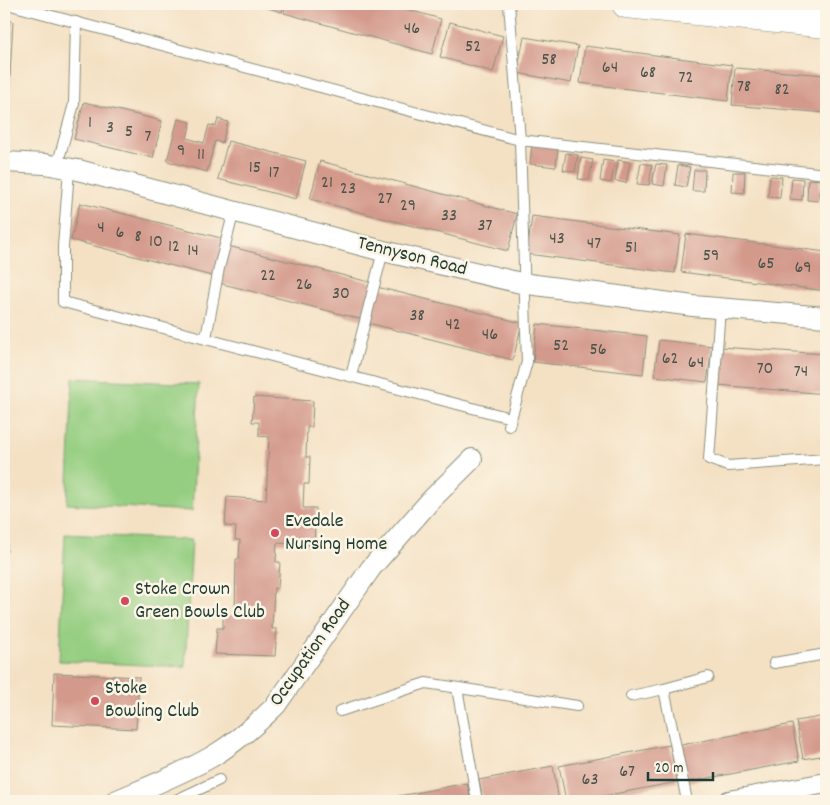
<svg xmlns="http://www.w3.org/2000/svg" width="830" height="805" font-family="Dekko,sans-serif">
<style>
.green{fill:#95ce81;stroke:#5a865a}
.building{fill:#d3998b}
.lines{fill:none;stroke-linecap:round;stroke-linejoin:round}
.lane-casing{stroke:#8a8f7c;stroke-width:12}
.street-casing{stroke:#8a8f7c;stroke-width:22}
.secondary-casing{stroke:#8a8f7c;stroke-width:29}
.lane{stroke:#fff;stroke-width:10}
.street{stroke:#fff;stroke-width:20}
.secondary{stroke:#fff;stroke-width:28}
.poi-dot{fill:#d1495b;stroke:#fcf5e5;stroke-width:2}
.labels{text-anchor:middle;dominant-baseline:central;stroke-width:5;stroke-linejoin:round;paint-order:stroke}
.number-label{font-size:18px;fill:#4c544a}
.street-label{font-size:20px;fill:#1f3d34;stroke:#fcf5e5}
.poi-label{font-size:20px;fill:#1f3d34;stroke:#fcf5e5;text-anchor:start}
</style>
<rect width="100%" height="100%" fill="#fcf5e5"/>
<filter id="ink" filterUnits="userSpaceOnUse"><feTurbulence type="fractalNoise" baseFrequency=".02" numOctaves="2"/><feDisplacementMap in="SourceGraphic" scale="10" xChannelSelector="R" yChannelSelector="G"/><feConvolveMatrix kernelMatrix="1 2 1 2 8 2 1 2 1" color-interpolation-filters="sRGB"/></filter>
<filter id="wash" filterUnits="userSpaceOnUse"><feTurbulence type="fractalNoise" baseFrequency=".0096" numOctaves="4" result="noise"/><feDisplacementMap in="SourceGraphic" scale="20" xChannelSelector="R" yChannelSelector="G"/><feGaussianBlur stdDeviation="1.12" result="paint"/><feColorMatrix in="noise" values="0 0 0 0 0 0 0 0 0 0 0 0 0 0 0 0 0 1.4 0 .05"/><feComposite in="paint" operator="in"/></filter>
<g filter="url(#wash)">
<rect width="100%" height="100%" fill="#f4e1c4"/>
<g class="green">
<path d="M73 378 199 384 192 511 67 504Z"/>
<path d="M65 534 192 540 185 667 59 661Z"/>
</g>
<g id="blocks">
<g class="building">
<path d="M255 4H284L282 12Z"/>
<path d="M286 4H388L441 19 432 54 284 13Z"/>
<path d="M4 21H13L7 130H4Z"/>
<path d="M450 22 503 36 493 72 440 57Z"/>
<path d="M524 37 578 46 571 83 517 73Z"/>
<path d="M585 46 732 65 728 101 580 83Z"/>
<path d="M735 68 826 75V113L732 105Z"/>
<path d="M84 102 162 121 153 158 74 139Z"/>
<path d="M178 119 191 122 187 138 204 143 209 125 216 126 218 119 228 122 222 143 215 141 207 172 167 161Z"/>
<path d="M228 141 306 161 296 199 218 179Z"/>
<path d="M532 144 558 147 556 167 530 164Z"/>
<path d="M566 153 578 155 575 172 563 170Z"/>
<path d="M581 158 593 160 589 180 578 179Z"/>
<path d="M603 160 615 162 611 183 600 181Z"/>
<path d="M618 160 630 162 626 183 615 181Z"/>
<path d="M320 161 517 214 508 251 310 199Z"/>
<path d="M641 163 652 165 649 185 637 184Z"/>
<path d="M656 164 667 165 664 186 652 184Z"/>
<path d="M678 165 690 167 686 187 675 185Z"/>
<path d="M694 170H705L704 191H692Z"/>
<path d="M733 172H745L744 193 732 192Z"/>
<path d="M770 176 782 177 780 198 768 197Z"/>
<path d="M792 178 803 179 802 200 790 199Z"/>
<path d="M808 179 820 180 818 201 807 200Z"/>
<path d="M823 182H826V203H821Z"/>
<path d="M80 203 225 239 216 277 71 240Z"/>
<path d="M532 216 680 235 675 273 527 254Z"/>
<path d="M686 234 826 252V291L681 272Z"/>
<path d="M228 246 373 283 364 320 219 283Z"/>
<path d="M377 287 522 323 513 360 368 323Z"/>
<path d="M537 324 647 336 643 374 533 362Z"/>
<path d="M659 340 712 346 707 382 654 376Z"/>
<path d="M720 347 826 354V394L717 385Z"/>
<path d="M254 397 313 401 312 427H307L306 457H310L309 484H304L303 508H316L314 545 277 543 276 562H280L278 588H274L272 629H277L275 656 215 654 217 628H223V615L235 616 236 559H239L240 540H235L236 527 225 526 227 497 266 500 269 437 259 436V422H252Z"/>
<rect x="4" y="540" width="3" height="11"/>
<path d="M54 673 139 677 136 729 52 725Z"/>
<path d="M826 716V755L803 759 796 721Z"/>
<path d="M792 724 799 761 688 782 681 745Z"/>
<path d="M670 745 677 782 578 801H566L559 766Z"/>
<path d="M553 766 559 801H483L479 780Z"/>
<path d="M467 783 471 801H395L394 797Z"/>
</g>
</g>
</g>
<g filter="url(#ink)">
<use href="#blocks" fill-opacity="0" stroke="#8a8f7c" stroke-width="1"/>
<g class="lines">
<defs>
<g id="lane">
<path d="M7 4 520 140 527 362 509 426"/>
<path d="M509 4 520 140 826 174"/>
<path d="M57 166 74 104 76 22"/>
<path d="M69 170 63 247V302L511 418"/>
<path d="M720 308 709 459 728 466 826 459"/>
<path d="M206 338 219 268 234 211"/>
<path d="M351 376 383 251"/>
<path d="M774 663 826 654"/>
<path d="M457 688 477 801"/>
<path d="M664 689 708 677"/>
<path d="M631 696 664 689 687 801"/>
<path d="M340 711 426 683 577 706"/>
<path d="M174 801 219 780"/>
</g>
<g id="street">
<path d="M4 162 45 164 78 170 383 251 521 283 693 306 826 317"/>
<path d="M115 801C148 787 182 774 213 756 236 742 257 724 276 705L371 568 430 501 472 459"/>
<path d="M729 801 826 783"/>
</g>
<path id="secondary" d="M626 4 826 24"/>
</defs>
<use href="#lane" class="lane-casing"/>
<use href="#street" class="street-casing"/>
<use href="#secondary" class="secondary-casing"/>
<use href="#lane" class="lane"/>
<use href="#street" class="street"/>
<use href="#secondary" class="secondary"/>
</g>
</g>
<g class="poi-dot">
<circle cx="275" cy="533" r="5"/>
<circle cx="125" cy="601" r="5"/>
<circle cx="95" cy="701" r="5"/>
</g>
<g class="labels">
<g class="number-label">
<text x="412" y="29">46</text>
<text x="473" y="47">52</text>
<text x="549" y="60">58</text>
<text x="610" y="68">64</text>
<text x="648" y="73">68</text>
<text x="686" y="78">72</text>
<text x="744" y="87">78</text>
<text x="782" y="90">82</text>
<text x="90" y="123">1</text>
<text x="110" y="128">3</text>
<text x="129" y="132">5</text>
<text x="148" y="137">7</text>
<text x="181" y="151">9</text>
<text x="201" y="155">11</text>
<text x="255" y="168">15</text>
<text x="274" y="173">17</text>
<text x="327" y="183">21</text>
<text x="348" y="189">23</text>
<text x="385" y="199">27</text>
<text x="408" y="206">29</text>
<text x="449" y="216">33</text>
<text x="485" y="226">37</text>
<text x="101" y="228">4</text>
<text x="120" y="233">6</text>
<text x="138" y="237">8</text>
<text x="557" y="239">43</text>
<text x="156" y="242">10</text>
<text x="594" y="244">47</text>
<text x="174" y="247">12</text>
<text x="631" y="248">51</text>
<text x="193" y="251">14</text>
<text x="711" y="256">59</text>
<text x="766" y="264">65</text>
<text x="803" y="268">69</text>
<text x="268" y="276">22</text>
<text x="304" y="285">26</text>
<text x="341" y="294">30</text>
<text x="417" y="316">38</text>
<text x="453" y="325">42</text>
<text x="490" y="335">46</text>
<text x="561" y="346">52</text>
<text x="598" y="350">56</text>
<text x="670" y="359">62</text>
<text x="696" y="363">64</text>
<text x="765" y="369">70</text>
<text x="801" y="372">74</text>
<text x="627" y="772">67</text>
<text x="590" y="780">63</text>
</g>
<g class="street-label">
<text transform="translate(412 257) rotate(14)">Tennyson Road</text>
<text transform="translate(311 653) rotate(-55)">Occupation Road</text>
</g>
<g class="poi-label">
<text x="285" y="522">Evedale<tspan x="285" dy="23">Nursing Home</tspan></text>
<text x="135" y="590">Stoke Crown<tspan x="135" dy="23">Green Bowls Club</tspan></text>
<text x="105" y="689">Stoke<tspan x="105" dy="23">Bowling Club</tspan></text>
</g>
</g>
<rect width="830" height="805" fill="none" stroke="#fcf5e5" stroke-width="20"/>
<path d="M648 772v8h65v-8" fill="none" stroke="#1f3d34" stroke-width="2.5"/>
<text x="655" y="772" font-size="15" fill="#1f3d34" stroke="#fcf5e5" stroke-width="4" paint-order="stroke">20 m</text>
</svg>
